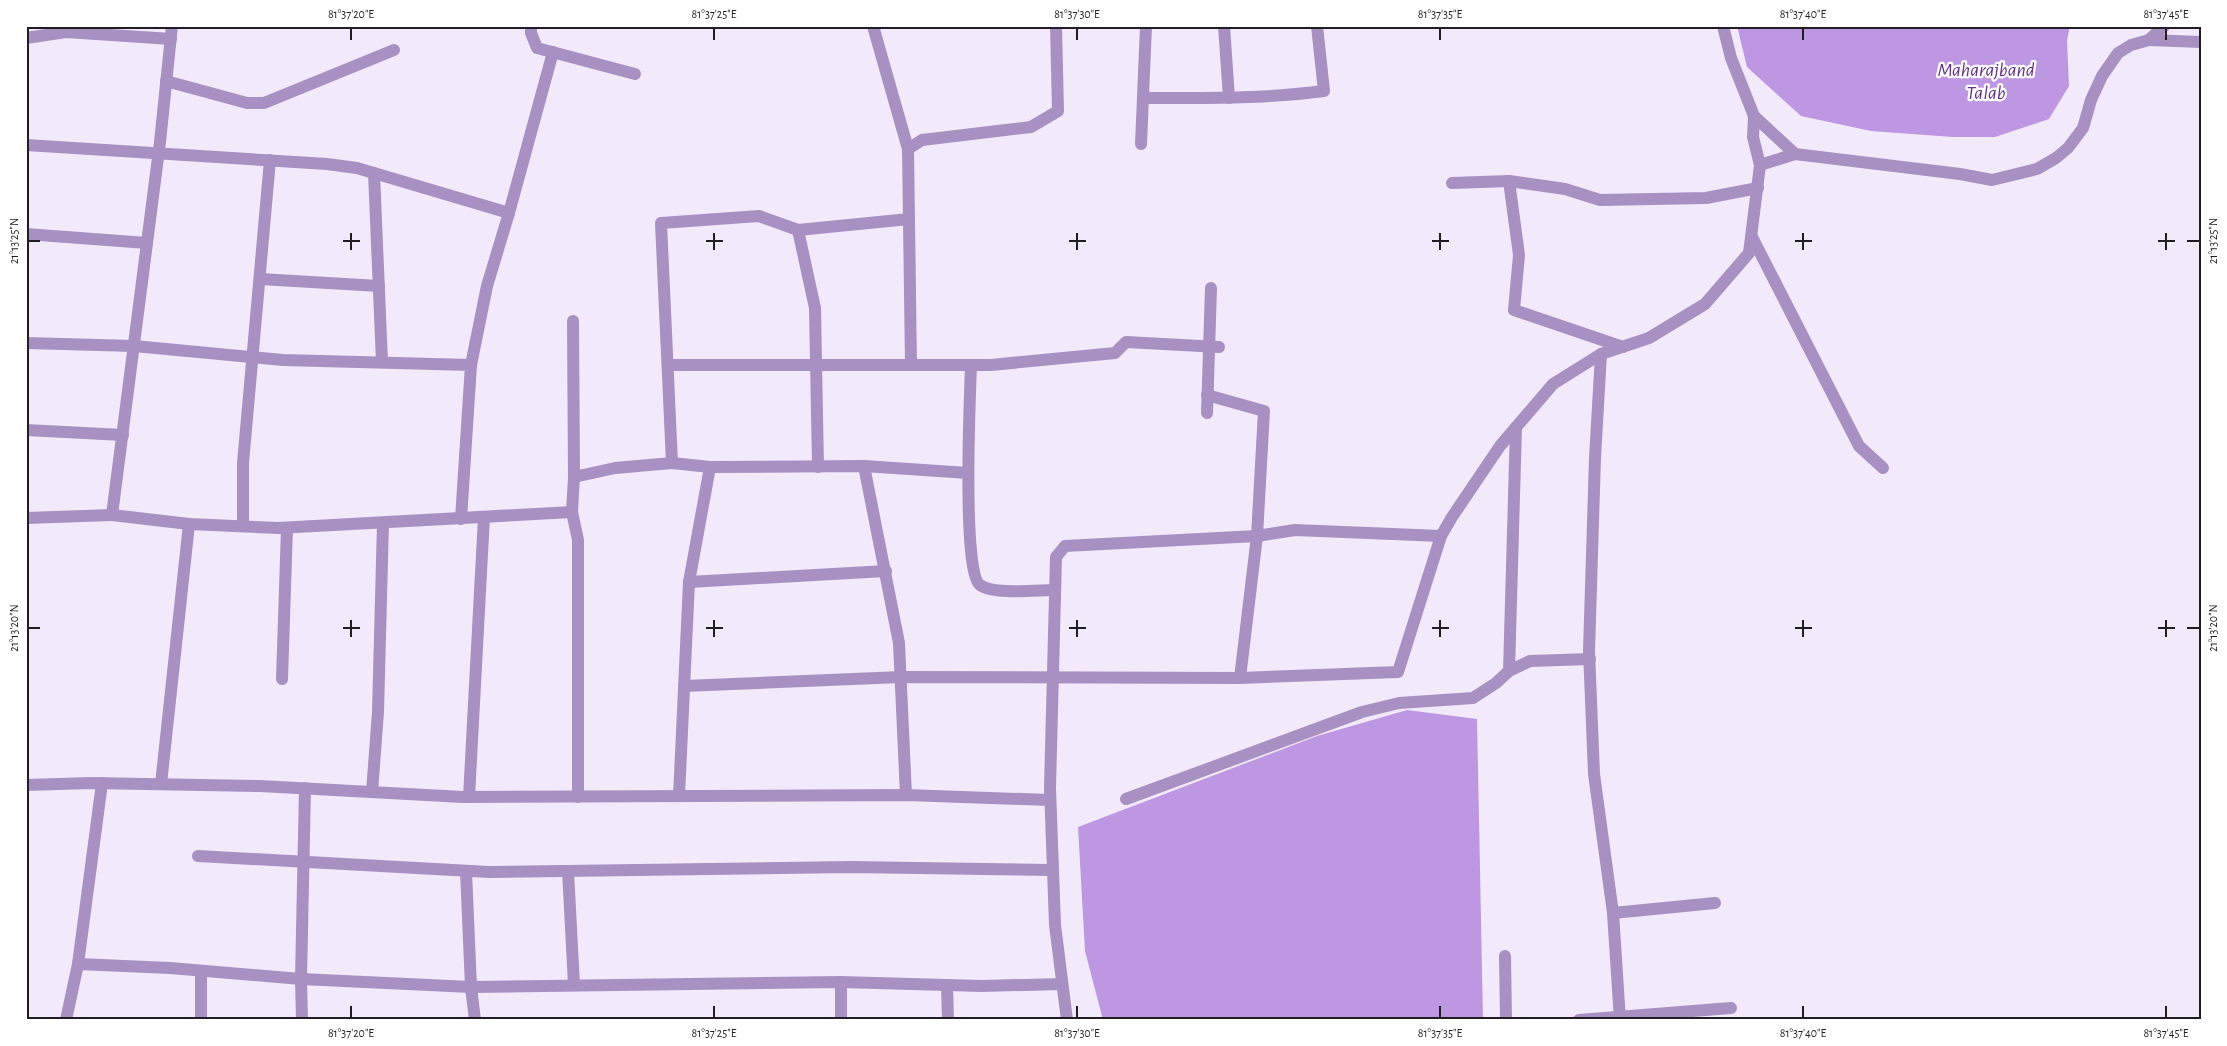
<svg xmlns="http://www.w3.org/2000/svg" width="2227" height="1046" font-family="'Alegreya Sans',sans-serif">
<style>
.water{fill:#bd97e2}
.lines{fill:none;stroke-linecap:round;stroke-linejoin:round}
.minor{stroke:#a990c3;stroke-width:12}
.ticks{fill:none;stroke:#201e23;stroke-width:2}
.labels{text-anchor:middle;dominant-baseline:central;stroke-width:4.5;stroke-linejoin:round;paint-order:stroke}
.water-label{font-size:20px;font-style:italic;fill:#623088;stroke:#fff}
.neatline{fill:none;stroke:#201e23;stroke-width:2}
.ticks-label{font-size:12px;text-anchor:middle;fill:#201e23}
</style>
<rect width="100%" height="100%" fill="#f2eafb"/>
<g class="water">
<path d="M1737 26H2070L2067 40 2069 86 2049 119 1995 137H1953L1871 131 1801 116 1747 67Z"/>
<path d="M1407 710 1477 719 1483 1020H1103L1085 951 1078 827 1317 736Z"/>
</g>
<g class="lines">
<g class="minor">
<path d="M172 26 160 142 112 515 189 524 278 528 572 512"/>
<path d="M531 26V33L537 48 635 74"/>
<path d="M873 26 908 149"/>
<path d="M1224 26 1229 98"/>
<path d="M1723 26 1731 58 1754 116 1795 154 1960 174 1992 180 2037 169 2056 158 2068 148 2083 128 2091 100 2102 76 2118 53 2131 45 2149 40 2164 26"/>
<path d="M26 38 66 32 171 39"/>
<path d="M2149 40 2201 42"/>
<path d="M166 81 247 103H264L394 50"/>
<path d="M1143 98C1203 98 1264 99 1324 91L1317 26"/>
<path d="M1141 144 1146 26"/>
<path d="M26 145 327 164 357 168 509 213"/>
<path d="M1760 165 1795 154"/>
<path d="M374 173 382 362"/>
<path d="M1509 181 1519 255 1514 310 1623 347"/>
<path d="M1452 183 1509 181 1565 189 1600 200 1706 198 1758 188"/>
<path d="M798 230 815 308 818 467"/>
<path d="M26 234 147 243"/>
<path d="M1752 237 1859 446 1883 468"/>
<path d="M260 279 379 286"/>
<path d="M573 321 574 477 572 512 578 540V797"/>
<path d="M26 343 134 346 283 360 471 365 461 519"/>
<path d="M1601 354 1595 458 1589 651 1594 774 1613 913 1620 1020"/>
<path d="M471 365 487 286 509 213 553 52"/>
<path d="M668 365H991L1115 353 1126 342 1219 347"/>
<path d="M911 365 908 149 922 140 1031 127 1058 111 1056 26"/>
<path d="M971 365C970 395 962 572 980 585 993 595 1038 590 1055 590"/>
<path d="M1207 395 1264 411 1257 536 1240 678"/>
<path d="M1207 413 1211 288"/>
<path d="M26 430 123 435"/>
<path d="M672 463 661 223 759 216 798 230 909 219"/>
<path d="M864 466 899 643 906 795"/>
<path d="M574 477 615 468 672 463 710 467 864 466 968 473"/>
<path d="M26 518 112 515"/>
<path d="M243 526V463L270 160"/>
<path d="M689 582 886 571"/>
<path d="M1509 671 1516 427"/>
<path d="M282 679 287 528"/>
<path d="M684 686 901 677 1240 678 1398 672 1441 536 1452 517 1500 446 1553 384 1601 354 1649 338 1705 304 1749 253 1760 165 1753 137 1754 116"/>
<path d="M161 784 189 524"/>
<path d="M26 785 91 783 260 786 463 797 906 795 1050 800"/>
<path d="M372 792 378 712 383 523"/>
<path d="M679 796 689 582 710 467"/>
<path d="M469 797 484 517"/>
<path d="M1126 799 1362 712 1399 703 1473 698 1496 683 1509 671 1530 661 1590 659"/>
<path d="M198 856 489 872 851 867 1052 870"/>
<path d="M466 871 471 987 475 1020"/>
<path d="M568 871 574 985"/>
<path d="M1613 913 1715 903"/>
<path d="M1505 956 1506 1020"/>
<path d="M78 964 170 968 301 979 471 987 841 982 981 986 1062 984"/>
<path d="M841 982V1020"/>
<path d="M947 985 948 1020"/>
<path d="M66 1020 78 964 102 783"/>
<path d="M201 1020V971"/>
<path d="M302 1020 301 979 305 788"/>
<path d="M1067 1020 1055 925 1050 788 1056 557 1065 546 1257 536 1295 530 1441 536"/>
<path d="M1579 1020 1731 1008"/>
</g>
</g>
<path class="ticks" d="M351 28V40M714 28V40M1077 28V40M1440 28V40M1803 28V40M2166 28V40M351 233V250M714 233V250M1077 233V250M1440 233V250M1803 233V250M2166 233V250M28 241H40M343 241H360M706 241H723M1069 241H1086M1432 241H1449M1795 241H1812M2158 241H2175M2187 241H2200M351 620V637M714 620V637M1077 620V637M1440 620V637M1803 620V637M2166 620V637M28 628H40M343 628H360M706 628H723M1069 628H1086M1432 628H1449M1795 628H1812M2158 628H2175M2187 628H2200M351 1006V1018M714 1006V1018M1077 1006V1018M1440 1006V1018M1803 1006V1018M2166 1006V1018"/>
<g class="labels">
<g class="water-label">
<text x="1986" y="70">Maharajband<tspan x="1986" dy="23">Talab</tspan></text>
</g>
</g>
<rect width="2227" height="1046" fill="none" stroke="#ffffff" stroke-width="55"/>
<rect x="28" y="28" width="2172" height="990" class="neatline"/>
<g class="ticks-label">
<text x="351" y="18">81°37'20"E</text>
<text x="714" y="18">81°37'25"E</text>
<text x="1077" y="18">81°37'30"E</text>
<text x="1440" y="18">81°37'35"E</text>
<text x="1803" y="18">81°37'40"E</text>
<text x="2166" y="18">81°37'45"E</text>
<text transform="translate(14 241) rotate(-90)" y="4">21°13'25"N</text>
<text transform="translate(2213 241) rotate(-90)" y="4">21°13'25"N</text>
<text transform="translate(14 628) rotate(-90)" y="4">21°13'20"N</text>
<text transform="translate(2213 628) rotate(-90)" y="4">21°13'20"N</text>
<text x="351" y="1037">81°37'20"E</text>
<text x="714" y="1037">81°37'25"E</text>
<text x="1077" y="1037">81°37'30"E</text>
<text x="1440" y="1037">81°37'35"E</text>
<text x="1803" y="1037">81°37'40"E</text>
<text x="2166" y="1037">81°37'45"E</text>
</g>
</svg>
